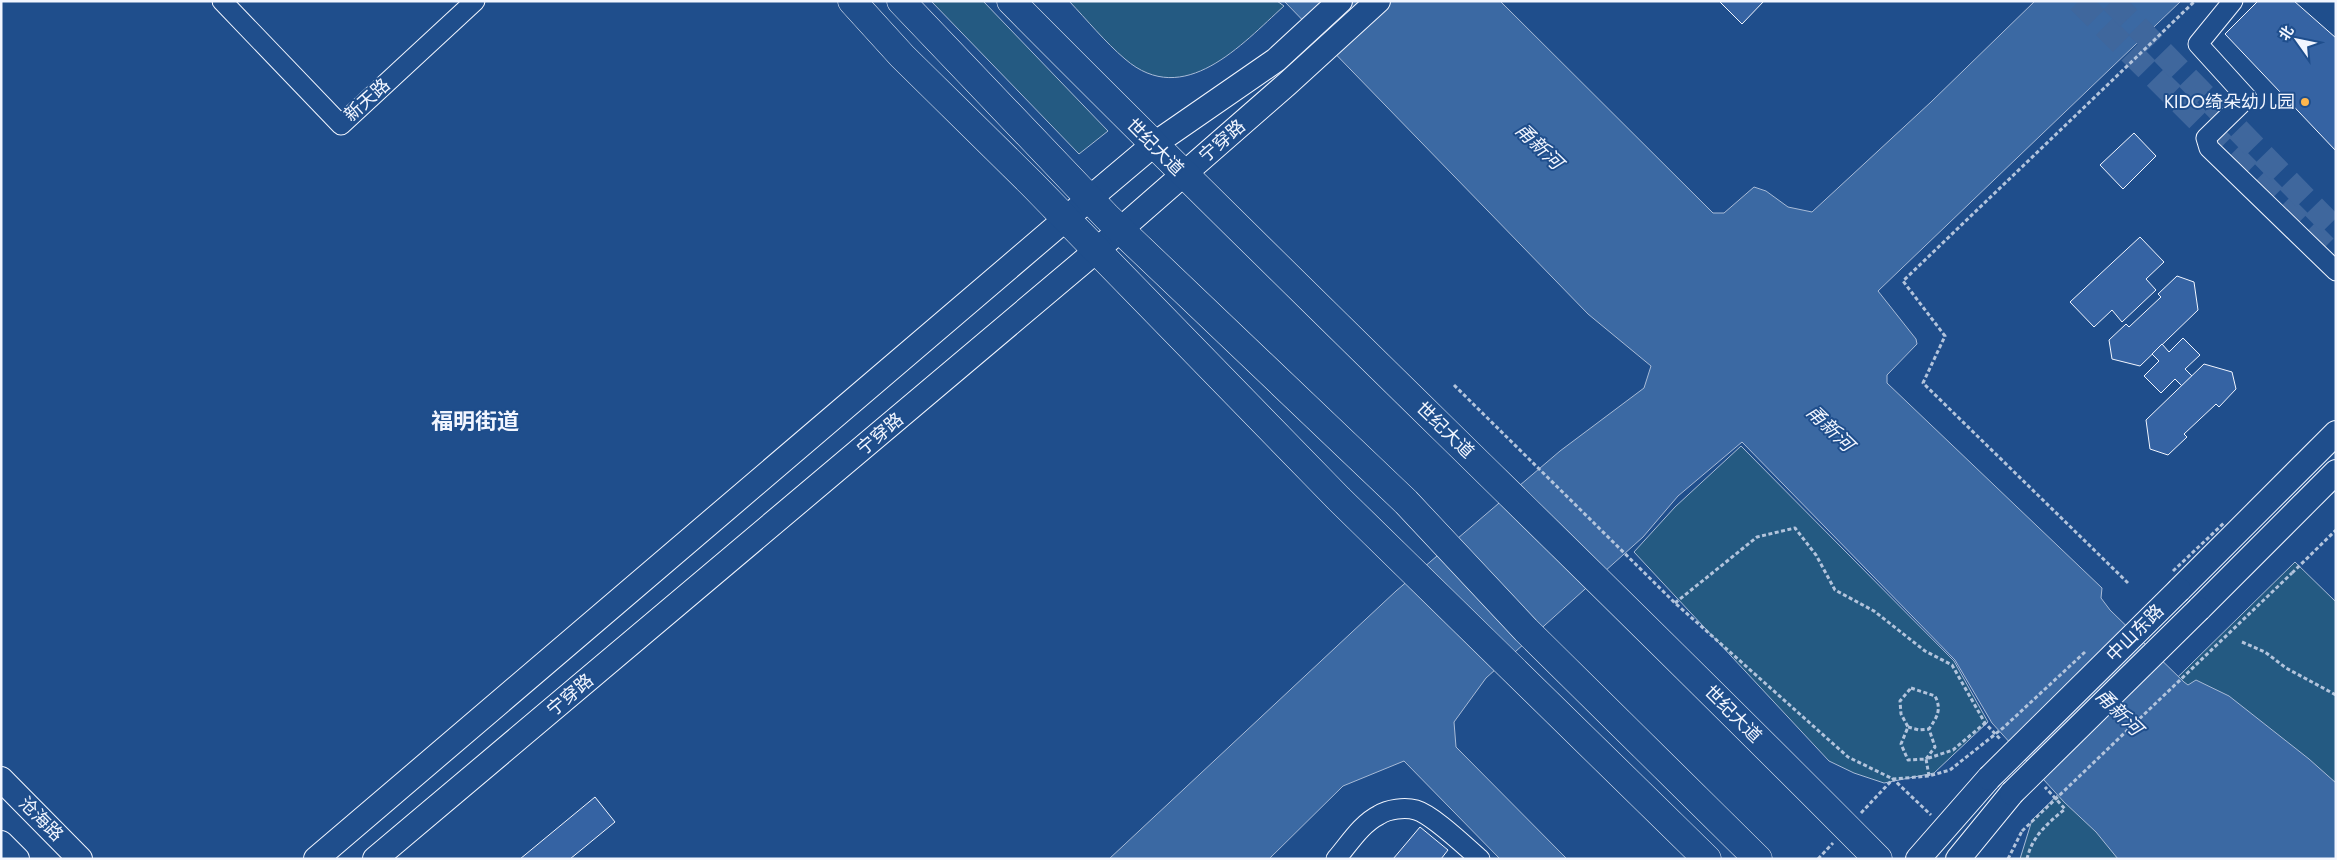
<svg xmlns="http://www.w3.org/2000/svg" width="2337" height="860" font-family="Jost,'Noto Sans SC',sans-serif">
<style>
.green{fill:#245a82;stroke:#a8bbd7}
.water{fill:#3b69a3;stroke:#a8bbd7}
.building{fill:#3563a3;stroke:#f2f6ff}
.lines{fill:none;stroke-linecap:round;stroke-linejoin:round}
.major-tunnel{stroke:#3f679d;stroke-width:24;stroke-dasharray:24 12;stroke-linecap:butt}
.minor-casing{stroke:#f2f6ff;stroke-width:21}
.major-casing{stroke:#f2f6ff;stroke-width:26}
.highway-casing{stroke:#f2f6ff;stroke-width:29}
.path{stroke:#b3c4dc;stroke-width:3;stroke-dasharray:4 2.5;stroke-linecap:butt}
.minor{stroke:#1f4e8c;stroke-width:19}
.major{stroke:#1f4e8c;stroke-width:24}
.highway{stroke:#1f4e8c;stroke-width:28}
.major-bridge-casing{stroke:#f2f6ff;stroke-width:26;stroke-linecap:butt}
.path-bridge{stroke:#b3c4dc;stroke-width:3;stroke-dasharray:4 2.5;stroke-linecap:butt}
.major-bridge{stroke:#1f4e8c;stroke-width:24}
.poi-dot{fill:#ffb74d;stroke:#1f4e8c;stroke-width:2}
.labels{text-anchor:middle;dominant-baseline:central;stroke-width:4;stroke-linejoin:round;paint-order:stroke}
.street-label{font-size:18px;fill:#f2f6ff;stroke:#1f4e8c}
.poi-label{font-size:18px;fill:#f2f6ff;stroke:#1f4e8c;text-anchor:end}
.water-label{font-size:19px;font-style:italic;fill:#f2f6ff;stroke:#1f4e8c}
.district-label{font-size:22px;font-weight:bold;fill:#f2f6ff;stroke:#1f4e8c}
</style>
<rect width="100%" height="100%" fill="#1f4e8c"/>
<g class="green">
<path d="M931 1H983L1108 131 1079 154Z"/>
<path d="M1069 1H1277L1284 6C1242 44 1184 110 1125 59 1105 42 1087 20 1069 1Z"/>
<path d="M1741 446 1954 661 1988 722 1934 773 1884 783 1854 773 1829 761 1634 552 1675 507Z"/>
<path d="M2295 562 2336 602V859H2020L2032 820Z"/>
</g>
<path class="water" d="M1284 1H1500L1713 213H1724L1754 187 1766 191 1788 207 1812 212 1931 102 2035 1H2181L1878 291 1916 339 1917 344 1887 375V383L2102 588 2101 598 2110 610 2184 682 2188 685 2196 680 2229 696 2309 759 2336 783V859H2118L2096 832 2064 802 1992 723 1955 660 1742 442 1678 496 1643 537 1486 678 1454 722 1456 747 1567 859H1500L1404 761 1343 786 1269 859H1109L1396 591 1560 451 1644 388 1651 366 1588 314Z"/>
<g class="building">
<path d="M1719 1H1764L1742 24Z"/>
<path d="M2258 1H2294L2336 38V151L2225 34Z"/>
<path d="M2134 133 2156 156 2123 189 2100 165Z"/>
<path d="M2140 237 2164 262 2146 279 2156 290 2122 322 2112 310 2094 327 2070 302Z"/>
<path d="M2177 276 2194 282 2198 310 2140 366 2112 359 2109 340 2126 324 2129 327 2161 297 2158 294Z"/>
<path d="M2183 338 2200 355 2185 369 2192 376 2182 386 2175 379 2161 393 2144 376 2159 361 2152 354 2162 344 2169 352Z"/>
<path d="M2204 364 2232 372 2236 389 2219 407 2216 404 2184 434 2187 437 2168 455 2150 449 2146 420Z"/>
<path d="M595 797 615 822 570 859H520Z"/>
<path d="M1420 827 1448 850 1441 859H1393Z"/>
</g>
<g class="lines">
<g class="major-tunnel">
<path d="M2079 1 2336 258"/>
<path d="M2112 1 2336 230"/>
</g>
<defs>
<g id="minor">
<path d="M222 1 341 125 475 1"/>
<path d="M2233 1 2198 44 2247 98 2206 138 2209 148 2336 271"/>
<path d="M1336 859C1349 844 1361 824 1379 815 1388 809 1405 807 1416 810 1433 815 1466 847 1480 859"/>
</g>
<g id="major">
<path d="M2179 590 2336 433"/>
<path d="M2199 609 2336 472"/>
<path d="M1 779 80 859"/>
<path d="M1 843 17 859"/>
<path d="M316 859 1089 199 1153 145 1276 60 1340 1"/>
<path d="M375 859 1097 250 1287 84 1378 1"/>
<path d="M1918 859 1989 778"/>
<path d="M1958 859 2012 793"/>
</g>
<g id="highway">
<path d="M852 1 902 56 1032 184 1339 499 1707 859"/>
<path d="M901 1 1107 217 1406 502 1526 630 1758 859"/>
<path d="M1011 1C1297 290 1592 570 1878 859"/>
</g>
</defs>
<use href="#minor" class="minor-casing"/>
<use href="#major" class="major-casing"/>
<use href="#highway" class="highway-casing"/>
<g class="path">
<path d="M1454 385 1675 603 1848 757 1893 779 1929 776 1950 770"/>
<path d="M2292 573 2336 530"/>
<path d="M2128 583 1923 383 1945 336 1903 281 2195 1"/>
<path d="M1675 603 1757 537 1795 528 1816 555 1835 590 1874 611 1925 651 1952 665 1985 723 2001 740"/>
<path d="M2242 642 2265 652 2286 668 2336 695"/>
<path d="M1911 688 1935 696C1942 710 1937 717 1929 729L1935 747 1926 759 1908 760 1901 744 1908 727 1901 714 1900 701Z"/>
<path d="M1908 727 1919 730 1929 729"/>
<path d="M1929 776 1926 759 1953 750 1985 723"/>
<path d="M1861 813 1893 779 1931 815"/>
<path d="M1818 859 1833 843"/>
<path d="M2008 859 2022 831"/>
<path d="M2027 859C2032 836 2048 823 2065 809L2045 787"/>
</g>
<use href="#minor" class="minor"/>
<use href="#major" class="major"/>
<use href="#highway" class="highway"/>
<defs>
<g id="major-bridge">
<path d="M1989 778 2179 590"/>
<path d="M2012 793 2199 609"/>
</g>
</defs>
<use href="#major-bridge" class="major-bridge-casing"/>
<g class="path-bridge">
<path d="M2173 571 2225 522"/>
<path d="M1950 770 2003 728 2085 652"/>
<path d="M2022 831 2292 573"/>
</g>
<use href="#major-bridge" class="major-bridge"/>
</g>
<circle class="poi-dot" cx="2305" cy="102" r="5"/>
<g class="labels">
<g class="street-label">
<text transform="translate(367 100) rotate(-42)">新天路</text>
<text transform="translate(1222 141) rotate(-41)">宁穿路</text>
<text transform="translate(1155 147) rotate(45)">世纪大道</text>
<text transform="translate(1445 430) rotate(44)">世纪大道</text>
<text transform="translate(880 434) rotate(-40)">宁穿路</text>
<text transform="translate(2135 633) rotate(-45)">中山东路</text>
<text transform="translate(570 695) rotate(-40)">宁穿路</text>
<text transform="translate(1733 714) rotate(45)">世纪大道</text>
<text transform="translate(41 819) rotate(45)">沧海路</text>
</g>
<g class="poi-label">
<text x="2295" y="102">KIDO绮朵幼儿园</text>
</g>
<g class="water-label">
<text transform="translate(1539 146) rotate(44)">甬新河</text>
<text transform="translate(1830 428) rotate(44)">甬新河</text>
<text transform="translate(2119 712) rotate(45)">甬新河</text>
</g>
<g class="district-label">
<text x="475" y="421">福明街道</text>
</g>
</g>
<rect width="2337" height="860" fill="none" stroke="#f2f6ff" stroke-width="5"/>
<g transform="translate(2297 40) rotate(303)" stroke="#1f4e8c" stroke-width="4" paint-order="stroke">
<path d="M0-4L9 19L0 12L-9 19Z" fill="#f2f6ff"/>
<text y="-8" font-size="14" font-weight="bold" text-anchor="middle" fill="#f2f6ff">北</text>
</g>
</svg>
